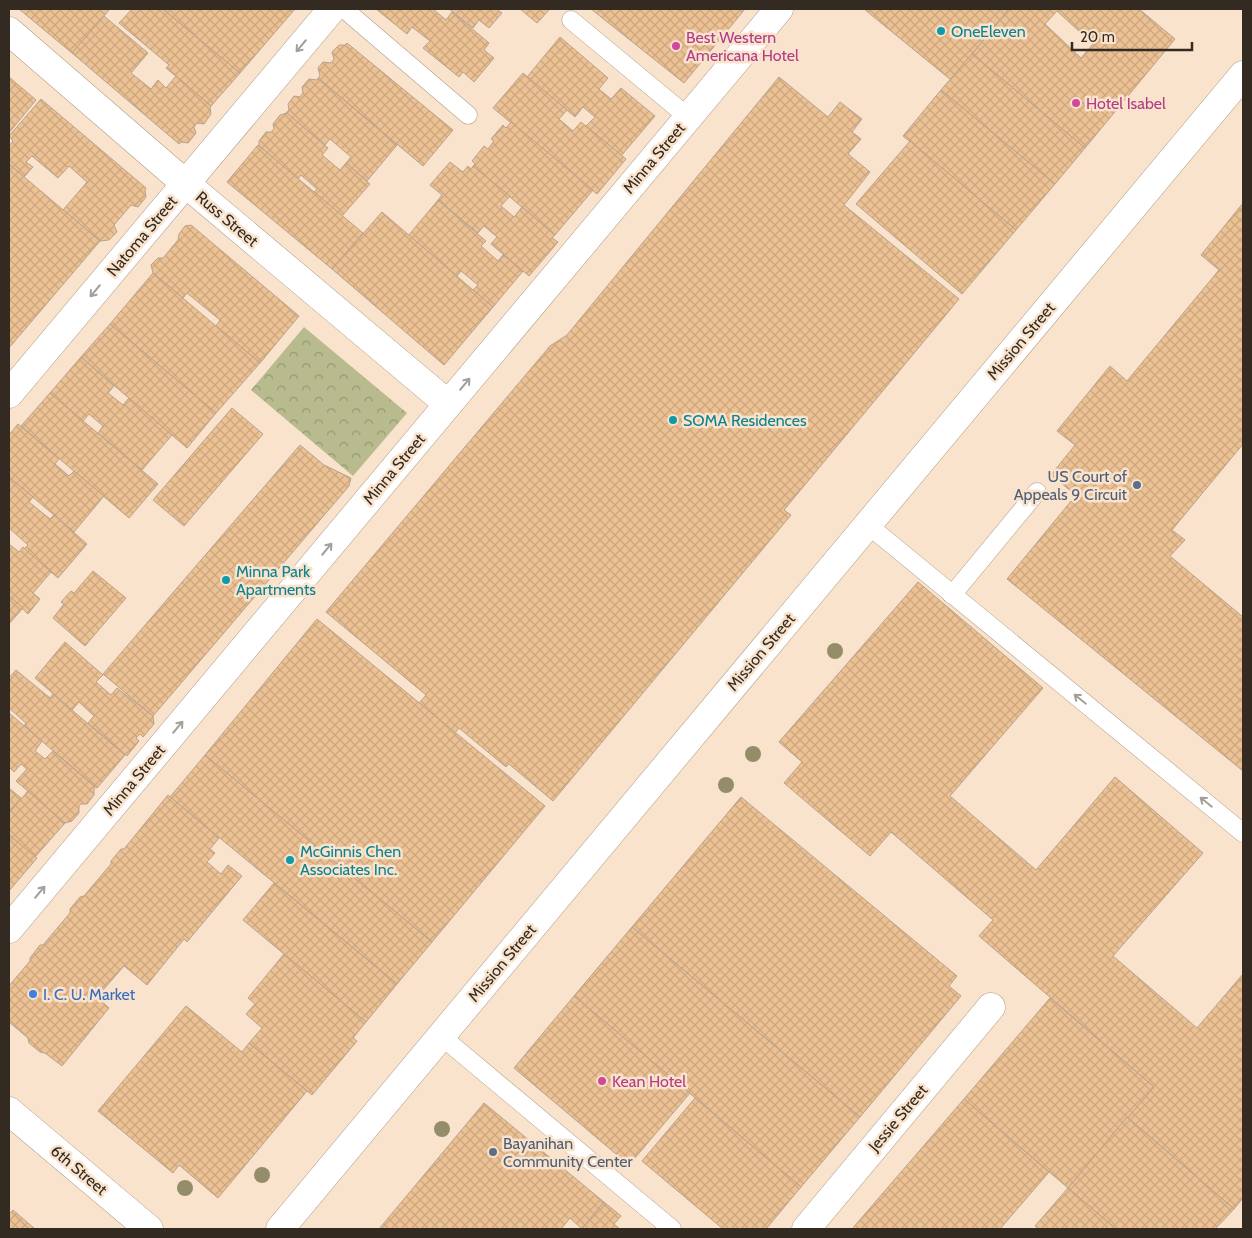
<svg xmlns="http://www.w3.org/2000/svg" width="1252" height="1238" font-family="Cabin,sans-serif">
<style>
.forest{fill:url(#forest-crowns)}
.building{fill:url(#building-cross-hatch);stroke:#b8a38e;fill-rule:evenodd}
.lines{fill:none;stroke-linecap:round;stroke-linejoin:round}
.lane-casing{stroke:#b09c87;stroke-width:19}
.street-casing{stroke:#b09c87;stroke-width:29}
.secondary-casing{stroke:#b09c87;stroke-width:29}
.lane{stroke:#fff;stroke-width:18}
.street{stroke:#fff;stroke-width:28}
.secondary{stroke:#fff;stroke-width:28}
.tree{fill:#958d6a}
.oneway{stroke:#a3a09c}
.culture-dot{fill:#0f9aa8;stroke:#f9e3cd;stroke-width:2}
.hotel-dot{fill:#d1479c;stroke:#f9e3cd;stroke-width:2}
.service-dot{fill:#5c6f8a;stroke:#f9e3cd;stroke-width:2}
.shop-dot{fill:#3f7fe0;stroke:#f9e3cd;stroke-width:2}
.labels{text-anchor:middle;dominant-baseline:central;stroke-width:5;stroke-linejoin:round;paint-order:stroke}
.culture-label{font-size:16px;fill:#0d838f;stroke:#f9e3cd;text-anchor:start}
.hotel-label{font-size:16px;fill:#b23c85;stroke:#f9e3cd;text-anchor:start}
.street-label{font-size:16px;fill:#332b22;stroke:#f9e3cd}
.service-label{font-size:16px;fill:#4e5e75;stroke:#f9e3cd;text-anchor:end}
.shop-label{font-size:16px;fill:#366cbe;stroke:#f9e3cd;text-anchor:start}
</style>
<defs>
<pattern id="forest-crowns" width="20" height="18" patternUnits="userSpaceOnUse" patternTransform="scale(1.25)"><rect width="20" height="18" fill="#b8bb8d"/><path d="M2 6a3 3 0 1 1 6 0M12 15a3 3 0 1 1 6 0" fill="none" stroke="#969873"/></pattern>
<pattern id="building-cross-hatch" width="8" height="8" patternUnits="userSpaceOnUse" patternTransform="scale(1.25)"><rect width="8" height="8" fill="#ecc193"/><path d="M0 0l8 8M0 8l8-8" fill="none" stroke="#cba67e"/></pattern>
</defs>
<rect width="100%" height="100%" fill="#f9e3cd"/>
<path class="forest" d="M304 327 407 413 353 476 251 390Z"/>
<g class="building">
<path d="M19 9H110L72 53Z"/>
<path d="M132 9H163L240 73 211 106 166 68 169 65 119 23Z"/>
<path d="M163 9H295L240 73Z"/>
<path d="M376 9H433L446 20 452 12 489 43 484 50 494 58 474 82 463 72 459 77 423 48 430 41 412 27 407 34Z"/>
<path d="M449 9H497L502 13 489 28 479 20 473 28Z"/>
<path d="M520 9H550L537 23Z"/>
<path d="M591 9H745L684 83Z"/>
<path d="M864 9H1009L951 80Z"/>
<path d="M1009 9H1139L1175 39 1085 148 972 54ZM1057 11 1093 44 1081 58 1045 24Z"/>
<path d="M104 16 148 53 131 73 151 89 158 80 166 88 176 76 211 106 210 108 211 114 204 124 197 123 194 127 196 133 188 143 181 142 179 144 72 53Z"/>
<path d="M560 37 608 78 599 89 611 99 621 88 655 116 621 156 586 126 595 117 583 107 575 117 527 77Z"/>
<path d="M347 43 453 130 423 166 318 78 320 76 318 68 323 62 331 63 334 59 332 52 339 45H345Z"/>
<path d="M972 54 1085 148 1055 184 941 90Z"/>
<path d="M523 73 567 110 559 119 573 131 581 122 626 159 597 194 493 108Z"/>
<path d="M9 77 36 100 9 133Z"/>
<path d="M779 77 828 117 840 102 862 119 852 132 861 139 848 154 870 172 844 205 959 299 784 510 791 515 553 801 509 764 506 767 459 728 455 733 419 703 426 695 326 612 550 346 567 335Z"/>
<path d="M318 78 397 145 367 181 346 163 351 157 330 139 325 145 286 113 289 110 288 104 294 96 300 97 303 93 302 87 309 79 317 80Z"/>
<path d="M941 90 1055 184 1016 230 903 136Z"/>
<path d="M41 99 146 188 145 190 146 197 138 207 131 205 114 225 117 232 109 240 100 241 63 210 87 182 69 166 58 178 32 156 26 162 33 167 24 177 9 164V146L13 141 9 136Z"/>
<path d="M287 113 328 148 322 155 340 170 346 163 370 184 342 216 314 192 317 189 301 175 298 179 259 146V141L266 132H271L274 129 273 124 280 115Z"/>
<path d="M511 122 593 190 555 235 473 166 475 164 472 161 484 146 488 149 494 141 491 139 503 125 506 128Z"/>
<path d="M910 141 1016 230 962 294 856 204Z"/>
<path d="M258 145 363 233 332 269 227 182Z"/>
<path d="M450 162 463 172 468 166 471 169 473 166 510 196 501 206 514 217 522 207 555 235 552 238 558 242 529 276 491 244 497 237 484 226 478 233 438 200 442 195 430 185Z"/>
<path d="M10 165 100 241 9 348V167Z"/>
<path d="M438 200 486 241 481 246 498 261 503 255 523 271 493 307 473 290 478 285 461 271 457 276 408 236Z"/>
<path d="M1243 203V444L1172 530 1185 540 1170 556 1243 617V771L1007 579 1076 495 1051 475 1075 445 1057 431 1110 366 1127 381 1219 270 1201 255Z"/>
<path d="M382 212 493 307 444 365 332 269Z"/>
<path d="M191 225 299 316 260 363 216 326 220 320 187 293 183 298 153 273 151 265 158 258H163L178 240 179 234 185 226Z"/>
<path d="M153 273 260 363 216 413 110 324Z"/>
<path d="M110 324 216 413 187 448 81 357Z"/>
<path d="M81 357 114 386 108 393 123 405 129 398 172 435 142 470 98 433 103 426 89 414 83 421 50 393Z"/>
<path d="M50 393 158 484 129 518 21 426Z"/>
<path d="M232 408 263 434 184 526 153 500Z"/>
<path d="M18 424 59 459 55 464 69 476 74 471 104 496 74 532 9 477V435Z"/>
<path d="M300 445 324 465 351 478 349 486 153 716 103 674Z"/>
<path d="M9 477 33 497 29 502 50 519 54 515 87 544 58 578 24 549 28 545 9 528Z"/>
<path d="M9 544 19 552 23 547 51 572 33 593 40 599 28 614 9 596Z"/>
<path d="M93 571 126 598 85 646 53 618 64 604 61 602 71 591 74 593Z"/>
<path d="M918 582 1043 688 950 796 1036 870 1115 777 1203 853 1113 956 1197 1028 1243 974V1198L1234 1209 1127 1117 1154 1087 979 936 993 920 891 832 870 856 784 783 802 762 779 742Z"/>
<path d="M9 596 23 608 9 624Z"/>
<path d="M317 619 545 806 432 942 205 755Z"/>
<path d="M65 642 103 675 96 682 111 695 117 688 153 716 154 724 143 737 140 734 136 738 139 741 127 756 88 723 94 716 79 702 72 710 35 678Z"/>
<path d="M16 670 50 698 53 694 125 755 97 788 24 726 26 723 9 708V678Z"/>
<path d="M9 713 42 741 35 751 45 759 53 751 95 787 94 790V795L87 804H81L79 806V813L72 821 65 823 16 781 27 769 21 764 14 772 9 767Z"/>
<path d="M205 755 432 942 397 984 170 797Z"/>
<path d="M9 788 21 798 9 813Z"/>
<path d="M28 791 65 823 35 857 9 835V813Z"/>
<path d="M168 795 219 838 210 849 215 853 207 862 221 874 228 865 242 876 187 942 184 939 147 985 124 966 97 997 109 1008 62 1066 45 1053 40 1052 29 1043 28 1038 9 1022V986L30 961V958L40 945H43L70 913V909L80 897 84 896 111 864V861L121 849H124Z"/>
<path d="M741 797 957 976 949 986 961 996 860 1117 632 927Z"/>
<path d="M9 835 37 858 9 891Z"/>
<path d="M274 883 397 984 366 1022 243 920Z"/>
<path d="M632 927 860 1117 801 1187 574 996Z"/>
<path d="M284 954 366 1022 353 1038 357 1041 312 1095 249 1043 262 1028 246 1014 255 1004 248 998Z"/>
<path d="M574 996 690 1093 629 1165 514 1068Z"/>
<path d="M1050 998 1154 1087 1068 1188 964 1099Z"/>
<path d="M186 1006 242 1052 249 1043 307 1091 218 1198 179 1165 173 1173 98 1111Z"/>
<path d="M695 1098 801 1187 766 1229H723L642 1161Z"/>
<path d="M964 1099 1049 1172 1000 1229H852Z"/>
<path d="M484 1103 604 1202 582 1229 570 1218 561 1229H379Z"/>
<path d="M1127 1117 1234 1209 1215 1229H1116L1068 1188Z"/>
<path d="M1068 1188 1116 1229H1039L1035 1226Z"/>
<path d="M604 1202 621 1216 614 1224 620 1229H582Z"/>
<path d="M13 1210 35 1229H9V1214Z"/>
</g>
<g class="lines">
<defs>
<g id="lane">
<path d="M344 9 468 115"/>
<path d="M571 20 688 117"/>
<path d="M868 525 1243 833"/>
<path d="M952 595 1037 492"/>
<path d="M441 1036 672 1229"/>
</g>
<g id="street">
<path d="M9 31 172 172 448 404"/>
<path d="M9 394 332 9"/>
<path d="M9 929 779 9"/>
<path d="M806 1229 991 1007"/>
</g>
<g id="secondary">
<path d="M9 1111 149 1229"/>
<path d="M280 1229 1243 75"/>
</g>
</defs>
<use href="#lane" class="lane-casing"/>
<use href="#street" class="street-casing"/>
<use href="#secondary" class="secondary-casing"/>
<use href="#lane" class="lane"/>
<use href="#street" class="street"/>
<use href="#secondary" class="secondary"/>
</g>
<g class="tree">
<circle cx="835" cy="651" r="8"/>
<circle cx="753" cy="754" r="8"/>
<circle cx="726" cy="785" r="8"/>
<circle cx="442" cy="1129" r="8"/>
<circle cx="262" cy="1175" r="8"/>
<circle cx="185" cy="1188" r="8"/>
</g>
<defs><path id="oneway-shaft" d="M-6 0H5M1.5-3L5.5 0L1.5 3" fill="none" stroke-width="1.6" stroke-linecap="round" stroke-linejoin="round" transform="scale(1.25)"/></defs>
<g class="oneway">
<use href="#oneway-shaft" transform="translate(301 46) rotate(130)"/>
<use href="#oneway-shaft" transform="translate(95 291) rotate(130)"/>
<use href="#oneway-shaft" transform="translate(465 384) rotate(-50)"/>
<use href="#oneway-shaft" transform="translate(327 549) rotate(-50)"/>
<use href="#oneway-shaft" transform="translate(1080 699) rotate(-141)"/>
<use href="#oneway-shaft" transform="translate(178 727) rotate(-50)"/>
<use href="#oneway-shaft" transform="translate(1206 802) rotate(-141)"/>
<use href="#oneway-shaft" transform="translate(40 892) rotate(-50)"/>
</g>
<g class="culture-dot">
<circle cx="941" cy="31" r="5"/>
<circle cx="673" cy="420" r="5"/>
<circle cx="226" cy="580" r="5"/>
<circle cx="290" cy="860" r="5"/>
</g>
<g class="hotel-dot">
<circle cx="676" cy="46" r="5"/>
<circle cx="1076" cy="103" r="5"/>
<circle cx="602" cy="1081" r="5"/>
</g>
<g class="service-dot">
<circle cx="1137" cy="485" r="5"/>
<circle cx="493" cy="1152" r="5"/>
</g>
<circle class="shop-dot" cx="33" cy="994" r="5"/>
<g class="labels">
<g class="culture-label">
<text x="951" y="31">OneEleven</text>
<text x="683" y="420">SOMA Residences</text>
<text x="236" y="571">Minna Park<tspan x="236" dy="18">Apartments</tspan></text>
<text x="300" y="851">McGinnis Chen<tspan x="300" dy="18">Associates Inc.</tspan></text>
</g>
<g class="hotel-label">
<text x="686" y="37">Best Western<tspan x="686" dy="18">Americana Hotel</tspan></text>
<text x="1086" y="103">Hotel Isabel</text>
<text x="612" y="1081">Kean Hotel</text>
</g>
<g class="street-label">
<text transform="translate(654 158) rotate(-50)">Minna Street</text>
<text transform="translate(227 219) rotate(40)">Russ Street</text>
<text transform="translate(142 236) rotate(-50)">Natoma Street</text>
<text transform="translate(1021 341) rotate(-50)">Mission Street</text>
<text transform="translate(394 469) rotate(-50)">Minna Street</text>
<text transform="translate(761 652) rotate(-50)">Mission Street</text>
<text transform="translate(134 780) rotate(-50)">Minna Street</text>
<text transform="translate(502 963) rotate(-50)">Mission Street</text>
<text transform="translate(898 1118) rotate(-50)">Jessie Street</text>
<text transform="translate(79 1170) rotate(40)">6th Street</text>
</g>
<g class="service-label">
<text x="1127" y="476">US Court of<tspan x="1127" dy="18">Appeals 9 Circuit</tspan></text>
<text x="503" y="1143" text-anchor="start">Bayanihan<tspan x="503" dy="18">Community Center</tspan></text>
</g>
<g class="shop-label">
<text x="43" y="994">I. C. U. Market</text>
</g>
</g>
<rect width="1252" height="1238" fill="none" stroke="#332b22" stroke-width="20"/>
<path d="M1072 42v8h120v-8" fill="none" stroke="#332b22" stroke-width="2.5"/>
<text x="1080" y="42" font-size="15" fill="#332b22" stroke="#f9e3cd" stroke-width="4" paint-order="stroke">20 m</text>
</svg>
